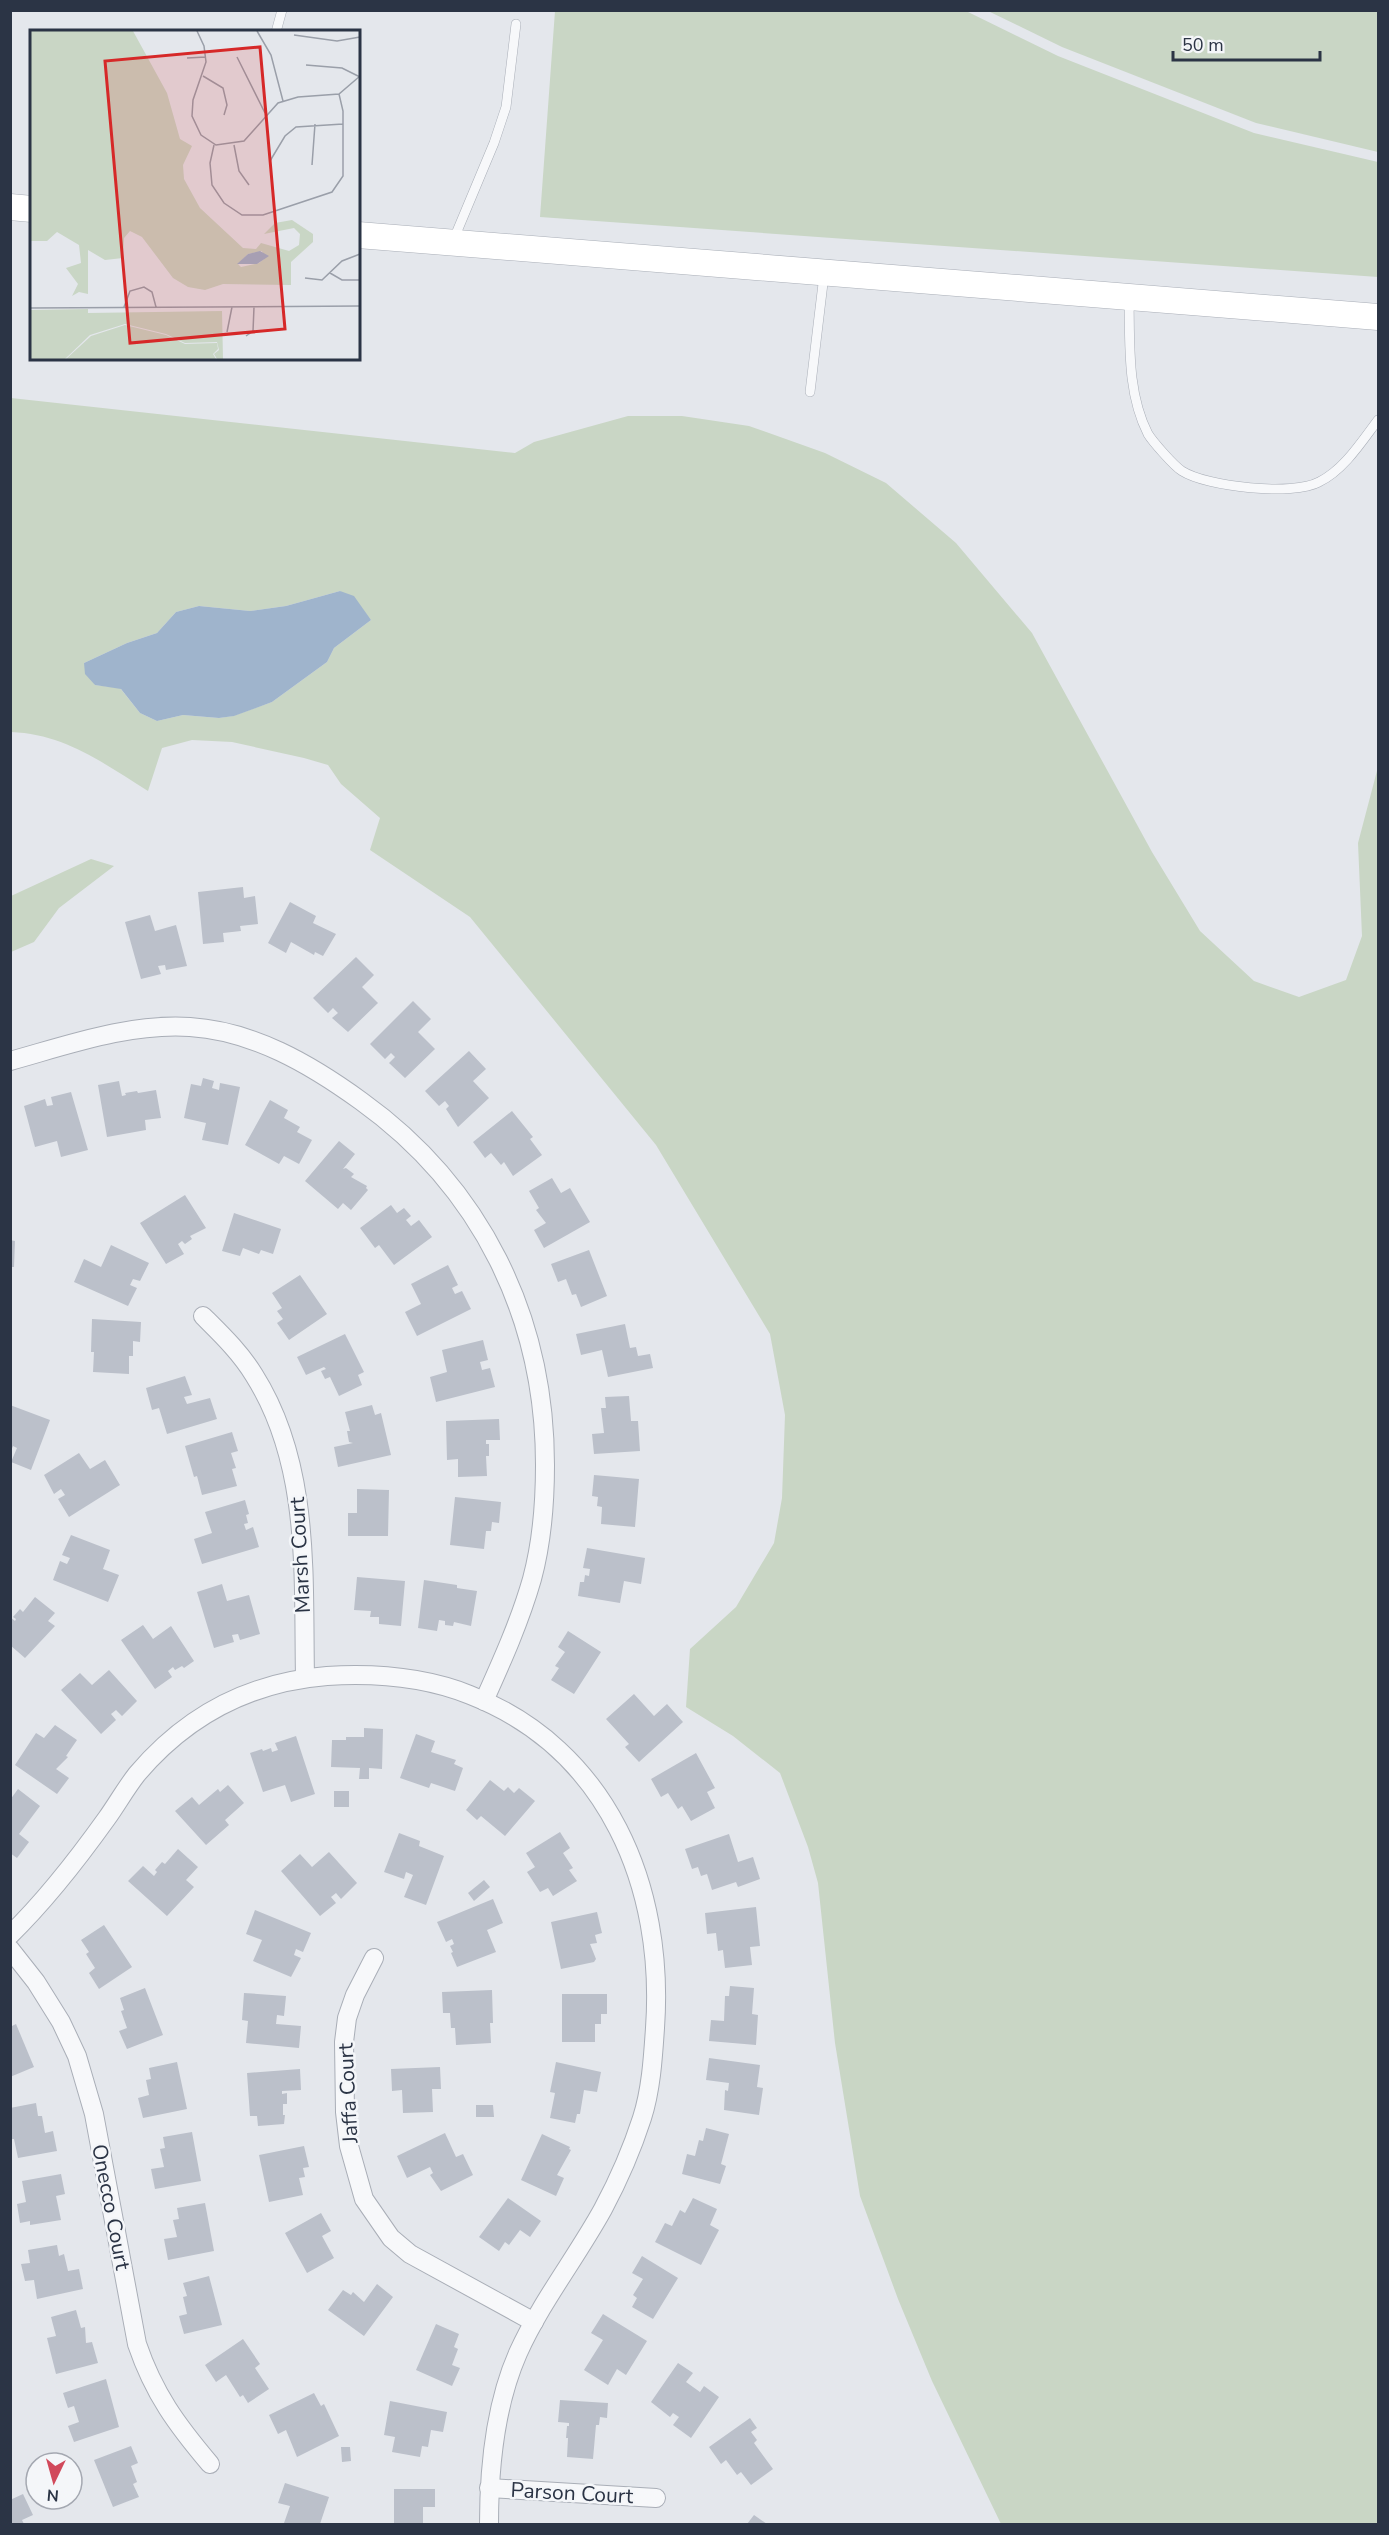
<svg xmlns="http://www.w3.org/2000/svg" width="1389" height="2535" font-family="'Nunito Sans',sans-serif">
<style>
.green{fill:#c9d6c5;fill-rule:evenodd}
.water{fill:#9fb4cc}
.building{fill:#bbc0ca}
.lines{fill:none;stroke-linecap:round;stroke-linejoin:round}
.lane-casing{stroke:#a9aeb7;stroke-width:10}
.street-casing{stroke:#a9aeb7;stroke-width:20}
.secondary-casing{stroke:#a9aeb7;stroke-width:27}
.lane{stroke:#f7f8fa;stroke-width:9}
.street{stroke:#f7f8fa;stroke-width:18}
.secondary{stroke:#fff;stroke-width:26}
.labels{text-anchor:middle;dominant-baseline:central;stroke-width:5;stroke-linejoin:round;paint-order:stroke}
.street-label{font-size:21px;fill:#2b3445;stroke:#f4f6f9}
.inset-road{fill:none;stroke:#9a9fa9;stroke-width:1.5}
.view{fill:#d62828;fill-opacity:0.15;stroke:#d62828;stroke-width:3}
.inset-edge{fill:none;stroke:#2b3445;stroke-width:3}
</style>
<rect width="100%" height="100%" fill="#e4e7ec"/>
<g class="green">
<path d="M555 11H966L1058 56 1254 133 1378 162V277L540 217Z"/>
<path d="M988 11H1378V152L1256 123 1062 47Z"/>
<path d="M11 398 515 453 534 442 628 416H682L749 426 825 453 886 483 956 543 1032 633 1152 852 1200 931 1254 981 1299 997 1346 980 1362 936 1358 843 1378 767V2524H1001L932 2381 898 2299 860 2196 835 2043 818 1883 808 1847 780 1773 733 1736 686 1707 690 1649 736 1607 774 1543 782 1498 785 1415 770 1334 656 1145 470 917 370 850 380 818 341 784 328 765 304 758 232 742 192 740 162 748 148 791C103 763 65 734 11 732ZM340 591 371 620 334 648 327 662 272 702 233 716 219 718 183 715 157 721 140 713 120 688 95 685 84 663 127 643 157 633 176 612 199 606 250 611 286 606Z"/>
<path d="M91 859 114 866 59 908 34 942 11 952V896Z"/>
</g>
<path class="water" d="M340 591 354 596 371 620 334 648 327 662 272 702 234 716 219 718 183 715 157 721 140 713 121 689 95 685 85 674 84 663 127 643 157 633 176 612 199 606 250 611 286 606Z"/>
<g class="building">
<path d="M243 887 244 898 255 896 258 924 240 926 241 931 223 933 224 942 203 944 198 892Z"/>
<path d="M290 902 316 916 313 923 336 934 323 956 315 952 314 955 291 942 286 953 268 943Z"/>
<path d="M150 915 155 931 176 925 187 966 166 970 165 965 158 966 161 974 141 979 125 922Z"/>
<path d="M356 957 374 975 362 987 378 1003 348 1032 332 1018 338 1013 333 1008 328 1013 313 998Z"/>
<path d="M413 1001 431 1019 418 1032 435 1049 405 1078 389 1063 395 1057 391 1053 385 1059 370 1044Z"/>
<path d="M469 1051 486 1069 473 1081 489 1098 458 1127 446 1109 449 1106 445 1101 439 1106 425 1091Z"/>
<path d="M203 1078 214 1081 212 1088 219 1090 220 1083 240 1087 228 1145 202 1140 206 1123 184 1118 191 1084 201 1086Z"/>
<path d="M119 1081 122 1096 126 1095 125 1093 137 1091 138 1093 156 1090 161 1118 145 1120 146 1130 107 1137 98 1085Z"/>
<path d="M71 1092 88 1150 61 1157 57 1141 35 1147 24 1106 45 1099 47 1106 53 1105 51 1097Z"/>
<path d="M270 1100 288 1110 284 1118 300 1127 297 1132 312 1140 299 1164 284 1156 279 1164 245 1145Z"/>
<path d="M512 1111 533 1137 530 1139 542 1155 513 1176 504 1162 501 1165 491 1153 485 1158 473 1142Z"/>
<path d="M339 1141 355 1154 343 1169 346 1168 354 1174 351 1177 367 1186 366 1188 368 1190 351 1210 343 1203 338 1209 305 1181Z"/>
<path d="M552 1178 561 1193 570 1188 590 1222 544 1248 534 1230 546 1223 536 1210 539 1208 529 1191Z"/>
<path d="M185 1195 206 1228 190 1236 192 1239 185 1244 182 1241 178 1244 184 1254 166 1264 140 1223Z"/>
<path d="M391 1205 397 1213 404 1208 411 1216 406 1220 411 1226 419 1220 432 1237 394 1265 379 1245 375 1248 360 1228Z"/>
<path d="M234 1213 281 1229 273 1254 261 1250 259 1254 243 1248 240 1256 222 1251Z"/>
<path d="M10 1240 15 1241 14 1267H10Z"/>
<path d="M111 1245 149 1263 140 1281 133 1279 130 1285 137 1288 128 1306 74 1282 84 1259 101 1267Z"/>
<path d="M589 1250 607 1296 581 1307 576 1294 572 1295 566 1279 558 1282 551 1264Z"/>
<path d="M448 1265 458 1285 452 1288 455 1294 462 1291 471 1309 417 1336 405 1312 421 1304 411 1284Z"/>
<path d="M300 1275 327 1314 289 1340 277 1323 283 1319 277 1311 282 1308 272 1293Z"/>
<path d="M92 1319 141 1322 140 1342 133 1341V1356H129V1374L93 1372 94 1352H91Z"/>
<path d="M625 1324 630 1348 636 1347 638 1356 650 1354 653 1368 608 1377 602 1350 581 1355 576 1334Z"/>
<path d="M345 1334 364 1372 358 1375 362 1385 339 1396 330 1377 325 1379 321 1371 326 1369 324 1367 306 1375 297 1357Z"/>
<path d="M483 1340 488 1360 480 1362 482 1370 490 1368 495 1387 436 1402 430 1377 447 1372 442 1350Z"/>
<path d="M185 1376 192 1395 184 1397 187 1404 210 1398 217 1419 167 1434 159 1408 152 1410 146 1388Z"/>
<path d="M629 1396 631 1421H638L640 1451 594 1454 592 1434 604 1433 601 1408H606L605 1397Z"/>
<path d="M10 1405 50 1420 31 1470 11 1462 17 1448 13 1446 10 1453Z"/>
<path d="M372 1405 375 1415 381 1413 391 1455 338 1467 334 1447 353 1443 349 1442 347 1431H350L345 1412Z"/>
<path d="M499 1419 500 1440H486V1444H489V1456H486L487 1476 458 1477V1459L447 1460 446 1421Z"/>
<path d="M232 1432 238 1451 231 1453 236 1468 232 1469 237 1486 202 1495 197 1476 194 1477 185 1446Z"/>
<path d="M79 1453 90 1469 105 1460 120 1485 69 1517 58 1499 65 1495 61 1489 54 1494 44 1475Z"/>
<path d="M594 1475 639 1479 635 1527 601 1524 602 1507 597 1506 598 1497 592 1496Z"/>
<path d="M357 1489 389 1490 388 1536H348V1513H357Z"/>
<path d="M455 1497 501 1502 499 1523 492 1522 491 1531H486L484 1549 450 1545Z"/>
<path d="M245 1500 249 1514 246 1515 248 1523 244 1524 246 1530 253 1527 259 1547 202 1564 194 1539 212 1533 205 1512Z"/>
<path d="M71 1535 110 1550 103 1569 119 1575 108 1602 53 1580 60 1561 67 1564 70 1558 62 1555Z"/>
<path d="M587 1548 645 1558 641 1584 624 1581 620 1603 578 1596 580 1582H584L585 1575 589 1576 590 1569 583 1568Z"/>
<path d="M357 1577 405 1581 401 1626 379 1624V1617H370L371 1611 354 1610Z"/>
<path d="M424 1580 457 1585V1588L477 1591 471 1626 454 1622 453 1626 445 1625V1621L439 1620 437 1631 418 1628Z"/>
<path d="M222 1584 227 1601 249 1595 260 1634 240 1640 238 1634 232 1635 234 1642 214 1648 197 1592Z"/>
<path d="M35 1597 55 1613 48 1621 55 1626 25 1658 10 1645V1617L15 1621 16 1619 13 1617 20 1609 23 1612Z"/>
<path d="M143 1625 153 1639 171 1626 194 1661 184 1668 182 1666 175 1670 173 1667 168 1671 172 1677 155 1689 121 1640Z"/>
<path d="M568 1631 601 1652 574 1694 551 1680 559 1668 555 1666 565 1652 558 1647Z"/>
<path d="M109 1670 137 1701 122 1716 116 1710 111 1714 116 1720 101 1734 61 1690 80 1673 92 1685Z"/>
<path d="M634 1694 654 1716 667 1704 683 1722 639 1762 625 1747 629 1744 606 1719Z"/>
<path d="M55 1725 77 1740 66 1756 68 1757 56 1769 69 1778 57 1794 15 1765 36 1733 44 1738Z"/>
<path d="M364 1728 383 1729 382 1769 369 1768V1779H359L360 1768 331 1767 332 1740H346V1737H364Z"/>
<path d="M416 1734 435 1741 431 1752 456 1760 454 1764 463 1768 455 1791 431 1783 429 1788 400 1778Z"/>
<path d="M296 1736 315 1794 291 1802 285 1785 263 1792 250 1753 262 1749 263 1751 271 1748 272 1752 278 1750 275 1743Z"/>
<path d="M696 1753 715 1788 707 1792 715 1808 691 1821 682 1806 678 1809 668 1793 661 1797 651 1779Z"/>
<path d="M490 1780 504 1791 508 1787 514 1793 519 1788 535 1801 505 1836 481 1816 477 1820 466 1810Z"/>
<path d="M228 1785 244 1803 225 1820 229 1825 206 1845 175 1811 192 1797 199 1805 218 1789 220 1792Z"/>
<path d="M18 1789 40 1806 19 1834 29 1842 17 1858 10 1853V1800Z"/>
<rect x="334" y="1791" width="15" height="16"/>
<path d="M560 1832 570 1848 563 1853 573 1868 569 1870 577 1881 553 1896 548 1888 540 1892 527 1872 535 1867 526 1853Z"/>
<path d="M399 1833 420 1841 419 1846 444 1856 426 1905 404 1897 413 1875 406 1872 404 1879 384 1872Z"/>
<path d="M729 1834 738 1862 753 1857 760 1879 738 1887 736 1882 712 1890 707 1874 701 1876 698 1867 692 1869 685 1849Z"/>
<path d="M178 1849 198 1867 186 1880 194 1887 167 1916 128 1881 143 1866 154 1876 157 1872 155 1870 162 1862 165 1864Z"/>
<path d="M329 1852 357 1883 341 1899 336 1893 331 1897 336 1903 320 1916 281 1871 300 1854 312 1867Z"/>
<path d="M484 1880 490 1887 474 1901 468 1893Z"/>
<path d="M493 1899 503 1923 487 1930 496 1952 457 1967 451 1953 453 1952 450 1946 454 1944 452 1939 446 1942 437 1922Z"/>
<path d="M756 1907 760 1946 750 1947 752 1965 725 1968 723 1950 718 1951 716 1933 707 1934 705 1913Z"/>
<path d="M255 1910 311 1933 303 1952 296 1949 294 1955 301 1958 291 1977 253 1961 262 1940 246 1934Z"/>
<path d="M597 1912 602 1933 595 1935 597 1943 590 1944 596 1959 594 1962 561 1969 551 1922Z"/>
<path d="M104 1925 132 1967 99 1989 89 1973 95 1968 86 1954 89 1952 81 1940Z"/>
<path d="M730 1986 754 1988 752 2014 758 2015 756 2045 709 2041 711 2020 724 2021 725 1996H729Z"/>
<path d="M145 1988 163 2035 127 2049 119 2031 127 2028 121 2011 124 2010 120 1998Z"/>
<path d="M492 1990 493 2023H490L491 2043 456 2045 455 2028H451L450 2013H443L442 1992Z"/>
<path d="M244 1993 286 1996 284 2016 277 2015 276 2024 301 2026 299 2048 246 2043 248 2021 242 2020Z"/>
<path d="M562 1994H607V2014H601V2024H595V2042H562Z"/>
<path d="M16 2024 34 2067 10 2077V2027Z"/>
<path d="M709 2058 760 2065 757 2087 763 2088 759 2115 724 2110 725 2090 728 2091 729 2083 706 2080Z"/>
<path d="M177 2062 187 2109 143 2118 138 2098 149 2095 146 2080 151 2079 149 2068Z"/>
<path d="M556 2062 601 2072 597 2092 584 2090 580 2114H577L575 2123 550 2118 555 2093 550 2092Z"/>
<path d="M440 2067 441 2089H432L433 2112 403 2113 402 2090 392 2091 391 2069Z"/>
<path d="M300 2069 301 2090 282 2091V2094L287 2093V2104H283V2115H285L284 2124 258 2126 257 2116H250L247 2073Z"/>
<path d="M36 2103 38 2116H42L45 2133 53 2131 57 2151 18 2158 14 2139H10V2108Z"/>
<path d="M476 2105H493L494 2117H476Z"/>
<path d="M706 2128 729 2134 721 2164 726 2166 720 2184 682 2174 687 2154 695 2156 699 2140 703 2141Z"/>
<path d="M192 2132 201 2181 155 2189 151 2169 164 2167 160 2149 165 2148 163 2137Z"/>
<path d="M445 2133 456 2157 463 2154 473 2175 441 2191 430 2175 433 2173 430 2167 407 2178 397 2156Z"/>
<path d="M542 2134 570 2147 569 2149 571 2150 557 2175 564 2178 556 2196 521 2180Z"/>
<path d="M304 2146 309 2167 303 2168 305 2177 299 2178 303 2195 269 2202 259 2155Z"/>
<path d="M61 2174 65 2194 56 2196 61 2220 30 2225V2221L20 2223 17 2204 26 2202 22 2181Z"/>
<path d="M508 2198 541 2221 530 2237 520 2230 509 2245 505 2242 499 2251 479 2237Z"/>
<path d="M693 2198 717 2209 710 2225 719 2230 701 2265 655 2242 665 2223 672 2226 680 2210 685 2213Z"/>
<path d="M205 2203 214 2251 168 2260 164 2239 177 2237 173 2220 179 2219 177 2208Z"/>
<path d="M321 2213 331 2231 322 2236 334 2258 307 2273 285 2233Z"/>
<path d="M57 2245 59 2256 64 2254 68 2271 79 2269 83 2289 37 2299 34 2280 25 2281 21 2264 30 2263 28 2250Z"/>
<path d="M642 2256 678 2278 653 2319 632 2307 637 2298 633 2295 643 2279 632 2273Z"/>
<path d="M209 2276 222 2325 184 2334 179 2316 187 2314 183 2297 187 2296 183 2283Z"/>
<path d="M377 2284 393 2297 364 2336 328 2310 343 2290 351 2295 353 2292 364 2302Z"/>
<path d="M76 2310 81 2328 85 2327 86 2343 92 2342 98 2363 56 2374 47 2338 56 2336 51 2317Z"/>
<path d="M603 2314 647 2341 626 2375 617 2369 608 2385 584 2370 603 2340 591 2333Z"/>
<path d="M436 2324 459 2334 454 2347 458 2349 452 2365 460 2368 452 2386 416 2370Z"/>
<path d="M243 2339 260 2364 255 2368 269 2389 248 2403 243 2395 240 2397 226 2375 216 2382 205 2365Z"/>
<path d="M678 2363 693 2373 686 2382 700 2392 704 2386 719 2397 691 2438 673 2425 679 2417 673 2413 670 2417 651 2402Z"/>
<path d="M106 2379 119 2427 74 2442 68 2426 79 2422 74 2406 68 2408 63 2393Z"/>
<path d="M314 2393 321 2406 324 2404 339 2436 297 2457 286 2430 278 2434 269 2415Z"/>
<path d="M560 2400 608 2403 607 2418 600 2417 599 2425H596L593 2459 567 2457 568 2438H566L567 2426H569V2423L558 2422Z"/>
<path d="M390 2401 447 2412 443 2432 431 2430 428 2447 422 2446 420 2457 392 2452 395 2437 384 2435Z"/>
<path d="M750 2418 757 2428 751 2432 757 2440 754 2443 773 2469 751 2485 741 2472 737 2475 726 2460 721 2464 709 2447Z"/>
<path d="M131 2446 138 2463 131 2466 137 2482 133 2484 139 2497 113 2507 94 2460Z"/>
<path d="M341 2447H350L351 2461 342 2462Z"/>
<path d="M285 2483 329 2497 320 2524 284 2523 290 2506 278 2503Z"/>
<path d="M394 2489H435V2507H423V2524H394Z"/>
<path d="M23 2494 33 2515 22 2520 24 2524H10V2500Z"/>
<path d="M754 2515 767 2524H747Z"/>
</g>
<g class="lines">
<defs>
<g id="lane">
<path d="M276 32 282 10"/>
<path d="M453 241 494 143 506 107 516 24"/>
<path d="M1129 300C1130 344 1127 393 1148 434 1153 442 1174 466 1182 471 1207 487 1293 496 1319 482 1344 470 1362 441 1378 420"/>
<path d="M810 392 824 275"/>
</g>
<g id="street">
<path d="M10 1061C68 1045 129 1023 190 1027 253 1031 310 1064 361 1101 481 1187 545 1317 545 1465 545 1502 542 1542 532 1579 520 1621 502 1661 484 1701"/>
<path d="M203 1316C221 1334 240 1352 254 1375 311 1465 303 1576 305 1678"/>
<path d="M10 1935C47 1899 77 1860 107 1818 117 1804 126 1788 137 1774 187 1715 251 1682 327 1676 375 1673 425 1677 470 1695 608 1749 665 1887 655 2028 653 2058 651 2090 642 2118 632 2149 618 2181 603 2209 576 2258 541 2302 518 2353 495 2405 489 2468 489 2524"/>
<path d="M10 1949 36 1982 61 2022 77 2056 94 2114 137 2344C154 2394 177 2425 210 2464"/>
<path d="M374 1958 355 1995 347 2018 344 2042 345 2112 349 2146 364 2199 391 2238 410 2254 534 2322"/>
<path d="M489 2488 656 2498"/>
</g>
<g id="secondary">
<path d="M10 207 32 209"/>
<path d="M358 235 1378 317"/>
</g>
</defs>
<use href="#lane" class="lane-casing"/>
<use href="#street" class="street-casing"/>
<use href="#secondary" class="secondary-casing"/>
<use href="#lane" class="lane"/>
<use href="#street" class="street"/>
<use href="#secondary" class="secondary"/>
</g>
<g class="labels">
<g class="street-label">
<text transform="translate(300 1555) rotate(-93)">Marsh Court</text>
<text transform="translate(348 2093) rotate(-93)">Jaffa Court</text>
<text transform="translate(111 2207) rotate(79)">Onecco Court</text>
<text transform="translate(572 2493) rotate(3)">Parson Court</text>
</g>
</g>
<g transform="translate(30 30)">
<rect width="330" height="330" fill="#e4e7ec"/>
<path d="M0 1H103L137 63 150 109 162 116 153 135 154 149 170 178 213 218 226 219 231 213 259 221 269 215 270 204 264 198 234 204 245 193 262 190 283 204V212L261 232V255L193 254 175 260 158 257 143 248 112 207 100 201 94 208 93 228 75 230 58 220V264L49 262 42 266 48 254 36 238 51 233 49 215 27 202 17 211H0ZM232 221 234 229 229 233 211 237 208 234 218 224ZM58 279V283L192 281 193 329H187L184 324 189 320 187 312 155 313 136 304 95 294 60 305 35 329H0V280ZM95 295 136 305 155 314 187 313 188 319 183 324 186 329H36L61 306Z" fill="#c9d6c5" fill-rule="evenodd"/>
<path d="M230 221 239 226 227 234H207L218 224Z" fill="#9fb4cc"/>
<path class="inset-road" d="M167 1 174 16 176 32 163 70 162 86 171 105 186 115 214 111 248 73 268 67 309 64 330 46M227 1 241 25 253 71M264 5 307 11 330 7M207 27 235 83M157 28 176 27M276 35 312 38 330 47M173 46 193 58 197 75 194 85M184 115 180 133 182 155 194 173 212 185H233L302 162 313 146V81L309 64M204 115 209 141 219 155M240 131 255 106 266 97 313 94M282 135 285 94M300 243 312 250H330M275 248 292 250 312 231 330 224M94 277 100 261 114 257 122 262 126 277M0 278 330 276M197 302 202 277M216 306 223 301 224 277"/>
<path class="view" d="M230 17 255 299 100 313 75 31Z"/>
<rect width="330" height="330" class="inset-edge"/>
</g>
<rect width="1389" height="2535" fill="none" stroke="#2b3445" stroke-width="24"/>
<g transform="translate(54 2481) rotate(185)"><circle r="28" fill="#f4f6f9" stroke="#a4a8b1" stroke-width="1.5"/>
<path d="M0-4.5L10 22L0 15L-10 22Z" fill="#d1495b"/>
<text y="-9" font-size="16" font-weight="bold" text-anchor="middle" fill="#2b3445">N</text>
</g>
<path d="M1173 51v9h147v-9" fill="none" stroke="#2b3445" stroke-width="3"/>
<text x="1182" y="51" font-size="18" fill="#2b3445" stroke="#f4f6f9" stroke-width="4.5" paint-order="stroke">50 m</text>
</svg>
